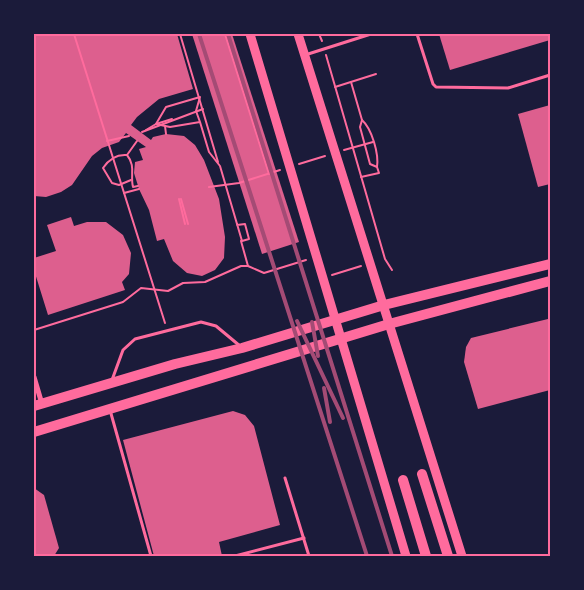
<svg xmlns="http://www.w3.org/2000/svg" width="584" height="590" font-family="'PT Sans',sans-serif">
<style>
.building{fill:#dd5f8e}
.lines{fill:none;stroke-linecap:round;stroke-linejoin:round}
.path{stroke:#ff6b9d;stroke-width:2}
.service{stroke:#ff6b9d;stroke-width:3}
.minor{stroke:#ff6b9d;stroke-width:5}
.secondary{stroke:#ff6b9d;stroke-width:9}
.primary{stroke:#ff6b9d;stroke-width:10}
.trunk{stroke:#ff6b9d;stroke-width:10}
.rail{stroke:#a44b75;stroke-width:4}
.neatline{fill:none;stroke:#ff6b9d;stroke-width:2}
</style>
<rect width="100%" height="100%" fill="#1b1b3a"/>
<g class="building">
<path d="M34 34H177L193 89 159 99 137 117 131 125 151 140 153 137 166 134 184 136 195 145 204 160 219 199 225 237 224 258 215 270 202 276 187 273 173 261 164 239 157 241 149 210 139 189 134 173 135 162 143 160 139 149 146 147 126 133 119 142 102 148 92 156 72 185 61 192 46 197 34 196Z"/>
<path d="M192 34H232L299 242 262 254Z"/>
<path d="M439 34H550V40L450 70Z"/>
<path d="M550 105V184L538 187 518 114Z"/>
<path d="M71 217 74 226 87 222H106L123 235 131 253 129 274 122 282 125 290 48 315 34 270V258L56 251 47 225Z"/>
<path d="M548 319 550 321V390L478 409 464 362 466 347 471 338Z"/>
<path d="M233 411 245 415 254 426 280 525 219 542 222 556H154L123 440Z"/>
<path d="M34 488 44 495 59 548 54 556H34Z"/>
</g>
<g class="lines">
<g class="path">
<path d="M74 34 165 323"/>
<path d="M180 34 218 162"/>
<path d="M225 34 269 174"/>
<path d="M319 34 322 41"/>
<path d="M326 55 385 259 392 270"/>
<path d="M351 82 362 120"/>
<path d="M335 87 376 74"/>
<path d="M362 120C372 129 379 154 377 167L370 164 360 127Z"/>
<path d="M200 122 170 127 156 124 166 107 200 97 196 111 200 122 209 152 220 166 242 241 249 239 245 224 237 225"/>
<path d="M165 126 166 134"/>
<path d="M146 130 156 124 172 119"/>
<path d="M142 132 203 109"/>
<path d="M107 141 129 136"/>
<path d="M137 141 127 155C136 166 130 175 133 187L138 186"/>
<path d="M344 150 373 142"/>
<path d="M127 155C116 154 109 159 103 168L112 183 119 185 131 180"/>
<path d="M299 164 325 156"/>
<path d="M361 177 379 173 377 167"/>
<path d="M209 187 239 183 280 170"/>
<path d="M124 193 139 189"/>
<path d="M179 199 185 224"/>
<path d="M181 199 188 224"/>
<path d="M241 241 248 266"/>
<path d="M332 275 361 266"/>
<path d="M34 330 123 302 141 288 168 291 183 283 205 282 241 266H248L264 273 306 260"/>
</g>
<g class="service">
<path d="M417 34 433 84 436 87 508 88 550 75"/>
<path d="M305 55 371 34"/>
<path d="M112 380 123 350 135 339 201 322 216 326 240 346"/>
<path d="M110 410 151 556"/>
<path d="M285 478 309 556"/>
<path d="M235 556 304 538"/>
</g>
<path class="minor" d="M34 377 42 404"/>
<g class="secondary">
<path d="M250 34 406 556"/>
<path d="M298 34 462 556"/>
</g>
<g class="primary">
<path d="M34 406 175 364 242 348 384 305 550 264"/>
<path d="M34 432 389 324 550 281"/>
</g>
<g class="trunk">
<path d="M422 474 448 556"/>
<path d="M403 480 426 556"/>
</g>
<g class="rail">
<path d="M199 34 367 556"/>
<path d="M228 34 392 556"/>
<path d="M297 321 343 418"/>
<path d="M312 322 318 356"/>
<path d="M324 388 330 422"/>
</g>
</g>
<rect width="584" height="590" fill="none" stroke="#1b1b3a" stroke-width="70"/>
<rect x="35" y="35" width="514" height="520" class="neatline"/>
</svg>
